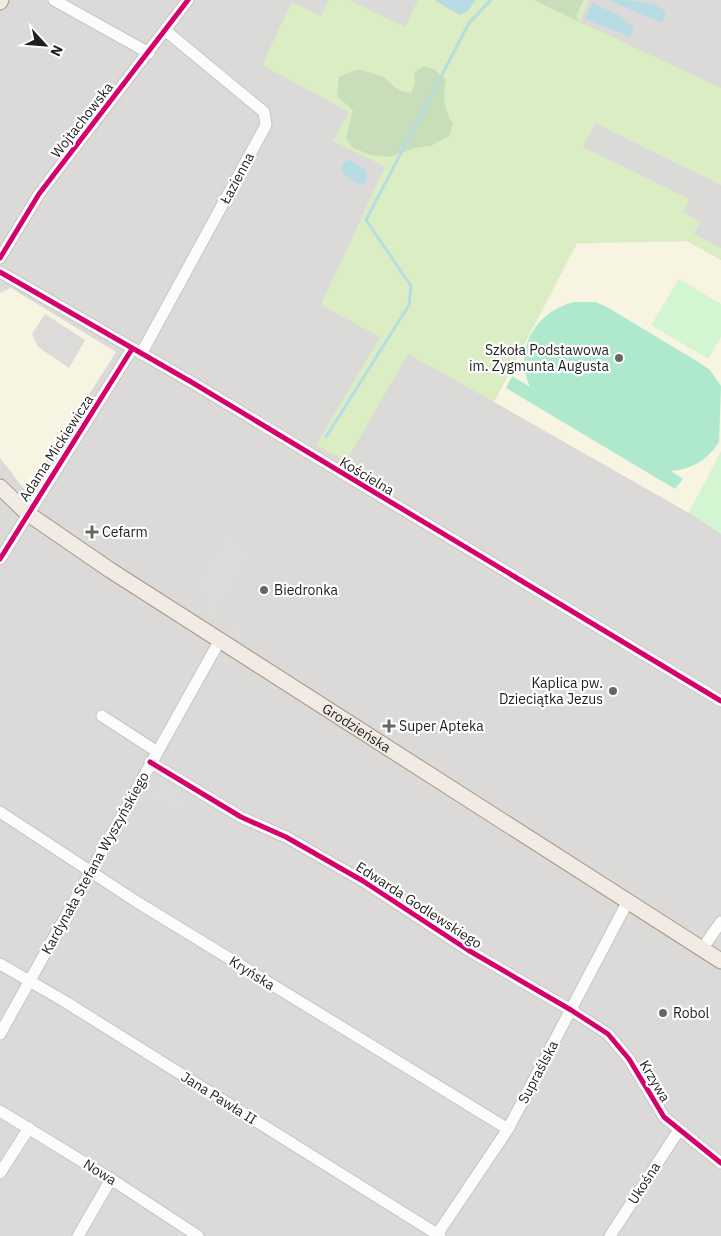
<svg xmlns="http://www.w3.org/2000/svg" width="721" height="1236" font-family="'IBM Plex Sans',sans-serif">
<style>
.residential{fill:#dcdad8}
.education{fill:#f7f5e2}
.grass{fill:#dbedc3}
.forest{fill:#c8deba}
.park{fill:#d3f5d1}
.pitch{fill:#aee9cd}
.parking{fill:#dcdbd9}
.water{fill:#b7dce4}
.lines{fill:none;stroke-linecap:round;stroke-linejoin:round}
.stream{stroke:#b7dce4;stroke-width:3}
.minor-casing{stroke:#c6c5c3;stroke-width:13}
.major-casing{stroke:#a39783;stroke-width:17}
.minor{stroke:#fcfcfb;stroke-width:11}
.major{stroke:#f1ebe4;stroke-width:15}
.cycleway-casing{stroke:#fff;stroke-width:8}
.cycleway{stroke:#d6006c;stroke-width:5}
.poi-dot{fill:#676665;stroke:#fff;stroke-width:2}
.labels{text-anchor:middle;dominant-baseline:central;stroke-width:4.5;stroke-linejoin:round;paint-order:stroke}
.street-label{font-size:14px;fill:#1f1f1f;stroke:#fff}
.poi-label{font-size:14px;fill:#1f1f1f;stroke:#fff;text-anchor:start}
</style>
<rect width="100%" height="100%" fill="#edebe7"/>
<rect class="residential" x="0" y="0" width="721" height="1236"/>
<g class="education">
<path d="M687 241 721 260V452L689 513 494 402 577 243Z"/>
<path d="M11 288 116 352 34 481 25 490 0 458V293Z"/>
</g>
<path class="grass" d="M329 0H349L405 27 418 0H589L580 22 721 88V185L595 123 583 147 689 199 683 212 700 222 694 234 721 248V260L687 241 577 243 494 402 408 354 346 461 316 445 380 337 321 305 385 167 333 141 349 112 262 65 292 2 321 16Z"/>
<g class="forest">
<path d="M534 0H584L576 16 580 22Z"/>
<path d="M424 66 434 69 446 80C442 98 444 108 453 124L449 136 431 146 419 147 389 157 371 155 353 148 346 138 353 110 337 96 339 77 359 69 384 77 398 90 411 93 415 84 414 73Z"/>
</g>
<g class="park">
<path d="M679 279 721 304V337L708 359 651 325Z"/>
<path d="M721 452V534L689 513Z"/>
</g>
<path class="pitch" d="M574 302H595L607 307 700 363 710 370 721 386 719 442C708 460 692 469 671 471L683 479 675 489 506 388 512 376 530 387C513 349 536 311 574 302Z"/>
<g class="parking">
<path d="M45 314 85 340 69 368 38 347 32 334Z"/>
<path d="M226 532 257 552 221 610 257 634 251 645 195 610 202 598 189 590Z"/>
<path d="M158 778 192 798 181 818 147 798Z"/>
<path d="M104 865 145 890 137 902 97 877Z"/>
</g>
<g class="water">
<path d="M434 0H476L468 11 460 15Z"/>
<path d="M608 0C627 0 657 0 666 13L662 23Z"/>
<path d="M592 3 619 15 634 28 630 37 585 19Z"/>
<path d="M351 160 366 170 367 177 364 185C355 184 345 177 341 169L344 162Z"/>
</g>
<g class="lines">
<path class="stream" d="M326 437 409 305 411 286 366 220 469 23 491 0"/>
<defs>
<g id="minor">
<path d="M54 0 149 53"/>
<path d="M0 258 39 194 188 0"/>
<path d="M0 272 193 383 721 701"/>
<path d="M141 354 266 125 264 112 166 31"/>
<path d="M0 559 132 349"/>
<path d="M102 716 156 751"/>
<path d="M150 762 241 817 286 837 363 881 468 950 571 1010 608 1034 629 1059 664 1117 721 1163"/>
<path d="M0 812 137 902 508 1129"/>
<path d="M702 949 721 922"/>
<path d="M0 964 64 1001 440 1236"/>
<path d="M0 1034 220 640"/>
<path d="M0 1111 111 1179 198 1236"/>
<path d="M0 1173 29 1128"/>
<path d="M78 1236 111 1179"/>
<path d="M436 1236 508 1129 628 901"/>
<path d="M610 1236 679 1130"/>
</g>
<g id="major">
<path d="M0 2 1 0"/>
<path id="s1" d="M0 487 27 513 110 570 721 961"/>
</g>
</defs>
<use href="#minor" class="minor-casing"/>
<use href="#major" class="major-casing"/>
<use href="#minor" class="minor"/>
<use href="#major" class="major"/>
<defs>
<g id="cycleway">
<path d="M0 258 39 194 188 0"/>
<path d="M0 272 193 383 721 701"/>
<path d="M0 559 132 349"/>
<path d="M150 762 241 817 286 837 363 881 468 950 571 1010 608 1034 629 1059 664 1117 721 1163"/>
</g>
</defs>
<use href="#cycleway" class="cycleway-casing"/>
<use href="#cycleway" class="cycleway"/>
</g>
<g class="poi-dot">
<circle cx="619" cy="358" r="5"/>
<path d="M89.5 524.5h5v5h5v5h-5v5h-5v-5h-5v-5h5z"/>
<circle cx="264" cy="590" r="5"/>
<circle cx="613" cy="691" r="5"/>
<path d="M386.5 718.5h5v5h5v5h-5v5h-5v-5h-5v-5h5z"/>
<circle cx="663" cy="1013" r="5"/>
</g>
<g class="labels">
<g class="street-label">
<text transform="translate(82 120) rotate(-52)">Wojtachowska</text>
<text transform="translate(237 178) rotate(-62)">Łazienna</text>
<text transform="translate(56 448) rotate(-57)">Adama Mickiewicza</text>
<text transform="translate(367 476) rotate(31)">Kościelna</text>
<text stroke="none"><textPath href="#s1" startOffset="431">Grodzieńska</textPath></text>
<text transform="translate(95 863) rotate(-61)">Kardynała Stefana Wyszyńskiego</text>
<text transform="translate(419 905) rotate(33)">Edwarda Godlewskiego</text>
<text transform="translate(252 973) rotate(32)">Kryńska</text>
<text transform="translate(538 1072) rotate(-62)">Supraślska</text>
<text transform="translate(655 1081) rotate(59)">Krzywa</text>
<text transform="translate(219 1098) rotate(32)">Jana Pawła II</text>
<text transform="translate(100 1172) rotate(32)">Nowa</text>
<text transform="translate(644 1183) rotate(-57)">Ukośna</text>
</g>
<g class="poi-label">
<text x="609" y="350" text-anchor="end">Szkoła Podstawowa<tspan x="609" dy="16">im. Zygmunta Augusta</tspan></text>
<text x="102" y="532">Cefarm</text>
<text x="274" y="590">Biedronka</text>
<text x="603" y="683" text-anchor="end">Kaplica pw.<tspan x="603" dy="16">Dzieciątka Jezus</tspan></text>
<text x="399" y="726">Super Apteka</text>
<text x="673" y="1013">Robol</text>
</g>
</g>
<g transform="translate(45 45) rotate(116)" stroke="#ffffff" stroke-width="4" paint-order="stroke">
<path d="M0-4L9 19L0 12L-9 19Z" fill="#1f1f1f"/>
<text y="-8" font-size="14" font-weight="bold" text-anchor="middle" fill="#1f1f1f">N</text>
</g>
</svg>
